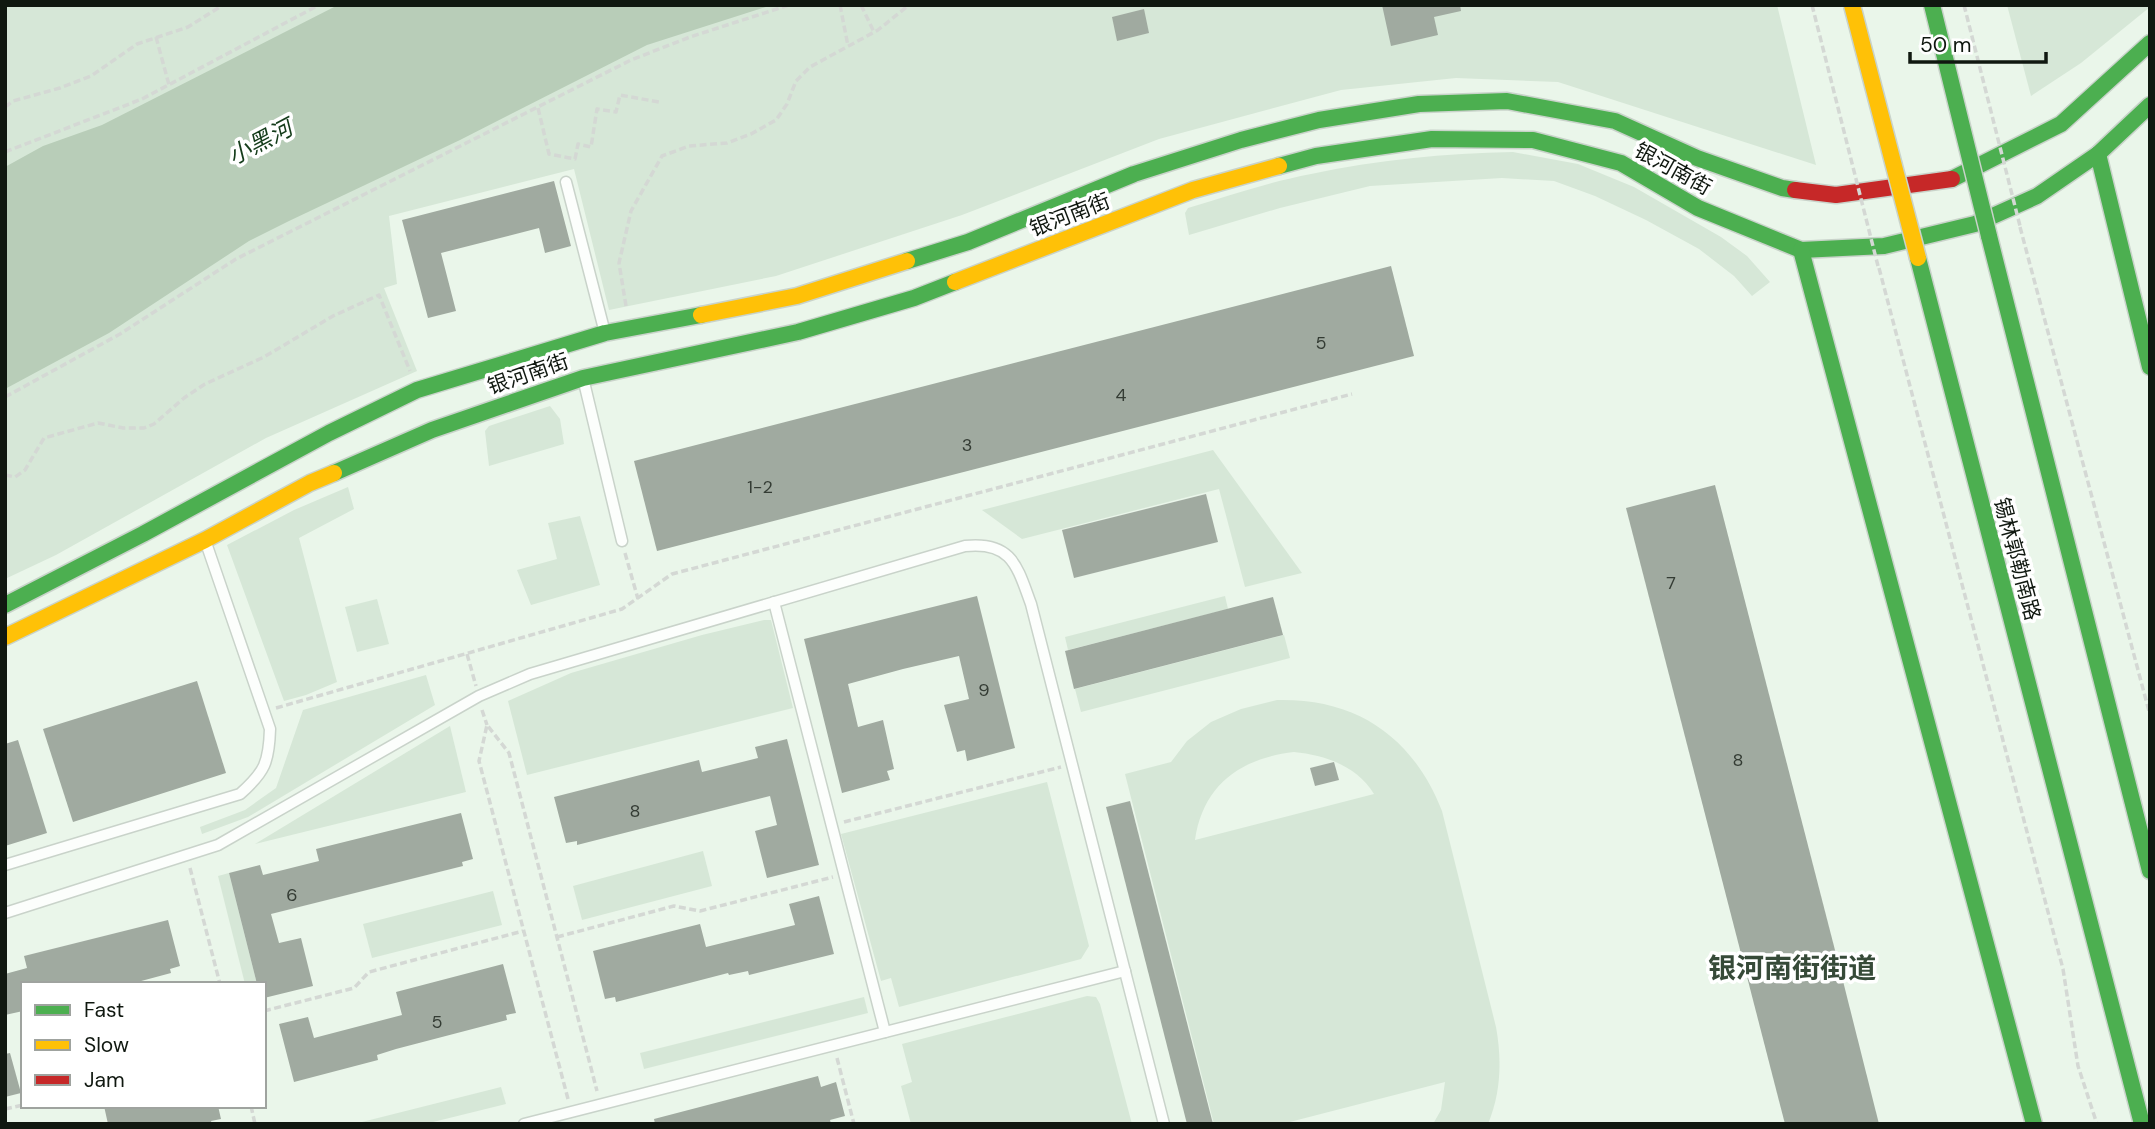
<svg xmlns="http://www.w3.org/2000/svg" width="2155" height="1129" font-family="'DM Sans','Noto Sans SC',sans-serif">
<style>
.green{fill:#d6e7d7;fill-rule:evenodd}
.water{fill:#b8cdb8}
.building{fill:#a0aaa0}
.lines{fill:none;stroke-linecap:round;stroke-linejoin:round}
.lane-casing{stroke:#c9d3ca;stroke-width:13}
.fast-casing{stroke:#c9d3ca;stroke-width:19}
.slow-casing{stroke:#c9d3ca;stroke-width:19}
.jam-casing{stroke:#c9d3ca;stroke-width:19}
.path{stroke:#d4d8d4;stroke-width:3.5;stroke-dasharray:7 3.5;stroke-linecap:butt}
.lane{stroke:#fcfefc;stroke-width:10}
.fast{stroke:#4caf50;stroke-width:16}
.slow{stroke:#ffc107;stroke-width:16}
.jam{stroke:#c62828;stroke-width:16}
.fast-bridge-casing{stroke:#c9d3ca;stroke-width:19;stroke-linecap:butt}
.slow-bridge-casing{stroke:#c9d3ca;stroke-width:19;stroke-linecap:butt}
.path-bridge{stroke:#d4d8d4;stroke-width:3.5;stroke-dasharray:7 3.5;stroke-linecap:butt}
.fast-bridge{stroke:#4caf50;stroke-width:16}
.slow-bridge{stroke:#ffc107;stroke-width:16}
.labels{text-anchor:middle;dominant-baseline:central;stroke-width:7;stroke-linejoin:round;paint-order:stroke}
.number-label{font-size:18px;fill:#343c34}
.street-label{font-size:21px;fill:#101810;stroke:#fff}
.water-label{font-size:23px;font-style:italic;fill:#143c1a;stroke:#fff}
.district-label{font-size:28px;font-weight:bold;fill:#364a38;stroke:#fff}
</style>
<rect width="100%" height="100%" fill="#eaf6ea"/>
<g class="green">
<path d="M10 5H1777L1816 165 1558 82 1456 78 1341 90 1159 139 962 215 776 276 609 310 574 169 389 216 397 284 384 288 417 371 266 438 56 555 5 579V7Z"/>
<path d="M2007 5H2150V7L2081 63 2031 96Z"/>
<path d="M1513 152 1578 164 1634 187 1721 237 1747 256 1770 282 1752 296 1734 276 1699 249 1646 220 1595 196 1554 181 1502 178 1370 186 1280 208 1189 235 1185 213 1188 208C1228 196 1269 182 1311 174 1377 160 1445 153 1513 152Z"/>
<path d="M550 406 560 419 564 444 489 466 485 431 489 426Z"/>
<path d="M1213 450 1302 573 1245 587 1219 489 1022 539 982 510Z"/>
<path d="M348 487 354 509 299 538 337 682 306 695 284 701 227 545 294 510Z"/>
<path d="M580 516 600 585 531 605 517 570 557 559 548 523Z"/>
<path d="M1225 596 1228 609 1068 650 1065 637Z"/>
<path d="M377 599 389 644 357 652 345 607Z"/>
<path d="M764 620H771L793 708 527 775 508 701 571 673 702 635Z"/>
<path d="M1284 635 1290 658 1081 712 1075 689Z"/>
<path d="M426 675 435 705 248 817 202 834 200 827 245 810 276 788 303 710Z"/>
<path d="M1277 700C1357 698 1413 737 1442 811L1496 1027C1502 1060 1501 1093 1488 1124H1433L1441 1110 1445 1082 1282 1124H1214L1125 774 1171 762 1187 741 1211 722 1241 709ZM1294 752C1325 755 1357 766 1374 794L1195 840C1203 784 1242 758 1294 752Z"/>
<path d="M450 726 466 792 255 844 445 729Z"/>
<path d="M1047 782 1089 946 1081 959 899 1007 891 978 881 981 841 834Z"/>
<path d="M703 851 712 886 582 920 573 886Z"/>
<path d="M229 873 257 984H245L218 876Z"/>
<path d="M493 891 502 925 372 958 363 924Z"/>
<path d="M1087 996 1096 997 1100 1004 1132 1124H911L901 1086 912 1082 902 1044Z"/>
<path d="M864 997 868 1013 644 1069 640 1053Z"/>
<path d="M501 1087 506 1104 425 1124H354Z"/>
</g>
<path class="water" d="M338 5H772L647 45 460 140 289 221 249 241 109 333 5 389V167L43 146 102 125Z"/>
<g class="building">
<path d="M1382 5H1460L1461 11 1434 17 1438 35 1391 46Z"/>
<path d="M1144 9 1149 33 1117 41 1112 17Z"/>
<path d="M554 181 571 246 545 253 539 228 441 253 456 311 428 318 402 220Z"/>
<path d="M1391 266 1414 356 657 551 634 461Z"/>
<path d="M1715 485 1844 985 1879 1124H1785L1626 508Z"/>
<path d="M1206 494 1218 542 1074 578 1062 530Z"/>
<path d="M977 596 1015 748 967 761 965 750 957 752 944 705 969 699 959 656 903 669 848 684 858 727 883 720 894 769 887 771 890 780 842 793 804 639Z"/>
<path d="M1273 597 1283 635 1074 689 1065 651Z"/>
<path d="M197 681 226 773 73 822 43 729Z"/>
<path d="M787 739 819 865 767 878 755 831 777 825 770 796 577 845V841L566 843 554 797 699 760 702 772 758 758 755 747Z"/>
<path d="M18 740 47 833 5 846V744Z"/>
<path d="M1334 762 1339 780 1315 786 1310 768Z"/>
<path d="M1130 801 1213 1124H1187L1106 807Z"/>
<path d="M461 813 473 859 462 862 463 866 271 914 279 943 301 938 313 986 264 998V984H257L229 873 260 865 263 875 319 861 316 849Z"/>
<path d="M819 896 834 954 749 975 748 971 729 975 728 973 616 1002 615 997 605 999 593 951 700 924 706 947 795 925 789 904Z"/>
<path d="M168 920 180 966 170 969 171 973 130 984H23V1011L5 1015V974L27 968 24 956Z"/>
<path d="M503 964 516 1013 506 1015 507 1020 396 1049 377 1055 378 1060 294 1082 279 1024 308 1017 314 1038 402 1015 396 992Z"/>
<path d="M10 1053 21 1093 5 1097V1054Z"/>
<path d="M818 1076 821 1087 836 1082 845 1116 830 1120 831 1124H655L654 1119Z"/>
<path d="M104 1106H218L221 1119 211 1121 212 1124H108Z"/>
</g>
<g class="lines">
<defs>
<g id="lane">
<path d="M566 182 605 333"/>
<path d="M583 378 622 541"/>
<path d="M774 602 885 1032"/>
<path d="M5 865 240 794C265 772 269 762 270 729L205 540"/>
<path d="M5 913 218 845 479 696 530 674 965 546C1012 541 1017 566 1031 604L1164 1124"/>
<path d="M524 1124 1125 971"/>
</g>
<g id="fast">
<path d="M2098 154 2150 367"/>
<path d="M1279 166 1316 156 1432 139 1533 140 1621 163 1698 208 1801 250 1884 246 1975 224 2037 196 2098 154 2150 105"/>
<path d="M1952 179 2061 124 2150 43"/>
<path d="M1989 236 2150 871"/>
<path d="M1801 250 2034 1124"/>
<path d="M1918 258 2142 1124"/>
<path d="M907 261 968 242 1134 174 1241 140 1319 120 1419 104 1507 101 1615 121 1697 158 1782 188 1795 190"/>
<path d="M334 473 432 430 583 378 798 332 914 298 955 282"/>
<path d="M5 605 143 534 329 433 417 390 605 333 701 315"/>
</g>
<g id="slow">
<path d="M955 282 1193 190 1279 166"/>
<path d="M701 315 797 296 907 261"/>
<path d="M5 637 205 540 310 483 334 473"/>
</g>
<path id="jam" d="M1795 190 1836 195 1952 179"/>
</defs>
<use href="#lane" class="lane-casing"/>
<use href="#fast" class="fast-casing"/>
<use href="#slow" class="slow-casing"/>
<use href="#jam" class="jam-casing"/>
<g class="path">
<path d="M840 5 848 46"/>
<path d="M861 5 874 32"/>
<path d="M156 37 169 85"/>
<path d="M5 107 13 101 60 88 91 76 137 44 188 27 223 5"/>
<path d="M538 108 549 154 575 159 578 144 591 147 597 109 616 112 620 95 659 102"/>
<path d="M5 152 142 99 319 5"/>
<path d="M2020 227 2150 715"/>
<path d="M1879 268 2063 969 2078 1066 2097 1124"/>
<path d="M626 306 619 263 631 211 662 156 689 146 727 143 751 134 776 120 787 104 796 81 810 67 878 30 909 5"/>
<path d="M5 397 120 334 236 259 631 60 690 37 789 5"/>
<path d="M5 475 15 477 25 470 44 438 98 423 123 428H144L154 424 184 398 205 384 264 357 333 316 379 295 410 371"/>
<path d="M625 553 638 599"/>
<path d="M467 654 476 686"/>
<path d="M276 708 622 609 672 574 1352 394"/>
<path d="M482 710 487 725"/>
<path d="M844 822 1061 767"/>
<path d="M190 868 220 984"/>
<path d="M557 937 674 906 700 911 833 877"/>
<path d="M264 1011 354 988 369 972 523 931"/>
<path d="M837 1058 854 1124"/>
<path d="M568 1099 479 761 487 725 509 753 597 1091"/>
<path d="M251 1106 255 1124"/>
<path d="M5 1109 23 1105"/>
</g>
<use href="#lane" class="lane"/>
<use href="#fast" class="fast"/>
<use href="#slow" class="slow"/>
<use href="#jam" class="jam"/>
<defs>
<path id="fast-bridge" d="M1932 5 1989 236"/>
<path id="slow-bridge" d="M1852 5 1918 258"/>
</defs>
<use href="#fast-bridge" class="fast-bridge-casing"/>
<use href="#slow-bridge" class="slow-bridge-casing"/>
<g class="path-bridge">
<path d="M1812 5 1878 266"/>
<path d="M1964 5 2020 226"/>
</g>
<use href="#fast-bridge" class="fast-bridge"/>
<use href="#slow-bridge" class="slow-bridge"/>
</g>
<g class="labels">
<g class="number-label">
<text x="1321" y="343">5</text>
<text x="1121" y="395">4</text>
<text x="967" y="445">3</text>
<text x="760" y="487">1-2</text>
<text x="1671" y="583">7</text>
<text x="984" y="690">9</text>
<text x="1738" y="760">8</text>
<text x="635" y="811">8</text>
<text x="292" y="895">6</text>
<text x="437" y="1022">5</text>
</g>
<g class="street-label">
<text transform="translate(1673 169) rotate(29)">银河南街</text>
<text transform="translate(1070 215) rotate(-21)">银河南街</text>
<text transform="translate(528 374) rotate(-19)">银河南街</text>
<text transform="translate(2017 559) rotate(75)">锡林郭勒南路</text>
</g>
<g class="water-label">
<text transform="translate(260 142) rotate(-28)">小黑河</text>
</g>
<g class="district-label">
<text x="1792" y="968">银河南街街道</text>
</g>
</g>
<rect width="2155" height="1129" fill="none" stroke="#101810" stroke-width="14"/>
<rect x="21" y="982" width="245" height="126" fill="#ffffff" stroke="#9fa39f" stroke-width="2"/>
<rect x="35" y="1005" width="35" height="10" fill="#4caf50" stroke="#9fa39f" stroke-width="2"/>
<text x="84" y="1017" font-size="21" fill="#101810">Fast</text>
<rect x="35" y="1040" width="35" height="10" fill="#ffc107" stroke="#9fa39f" stroke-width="2"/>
<text x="84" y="1052" font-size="21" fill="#101810">Slow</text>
<rect x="35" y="1075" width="35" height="10" fill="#c62828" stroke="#9fa39f" stroke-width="2"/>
<text x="84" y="1087" font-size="21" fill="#101810">Jam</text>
<path d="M1910 52v10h136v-10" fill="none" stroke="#101810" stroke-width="3.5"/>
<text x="1920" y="52" font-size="21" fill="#101810" stroke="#ffffff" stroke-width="5" paint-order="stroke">50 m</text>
</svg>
